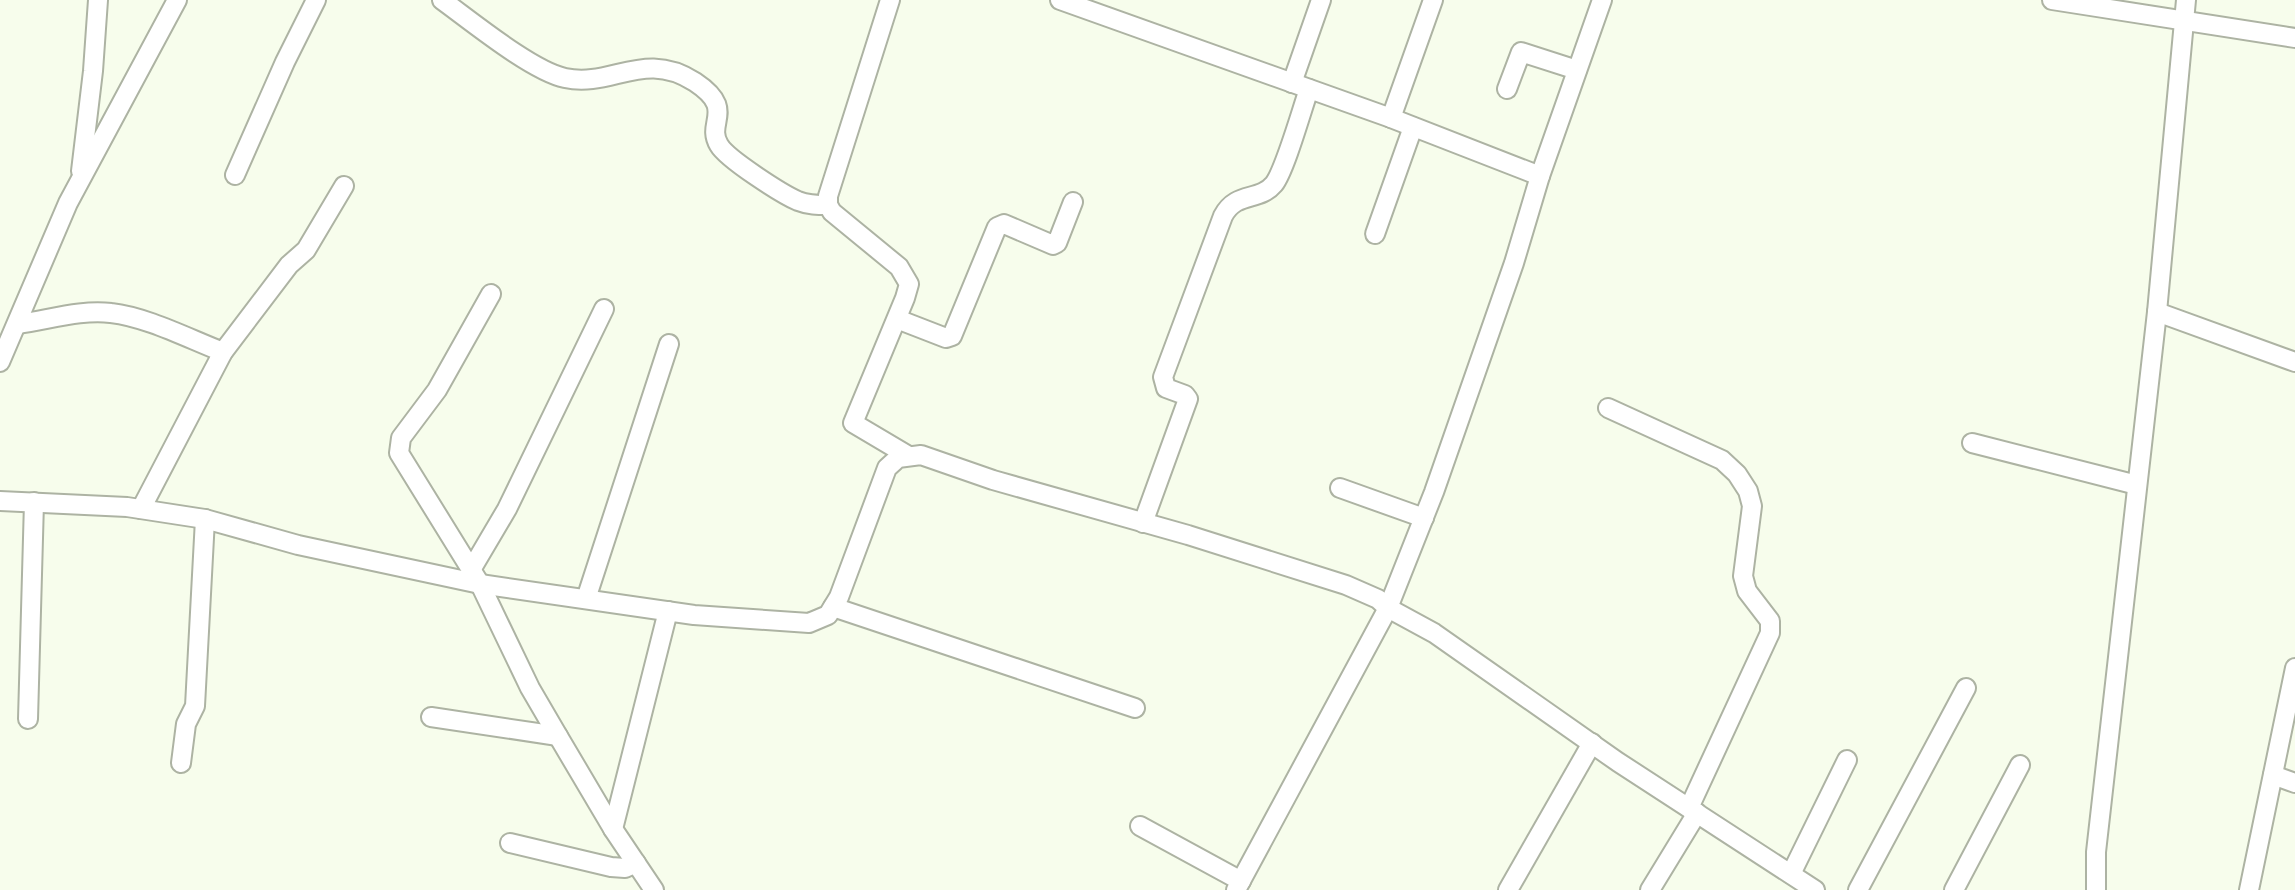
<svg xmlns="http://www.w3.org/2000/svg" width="2295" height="890" font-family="'Fira Sans Condensed',sans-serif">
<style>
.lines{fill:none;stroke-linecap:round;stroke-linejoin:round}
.minor-casing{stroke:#adb3a3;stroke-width:22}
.minor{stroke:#fff;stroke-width:18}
</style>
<rect width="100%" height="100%" fill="#f7fdec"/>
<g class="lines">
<defs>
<g id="minor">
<path d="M442 0C471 21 532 71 565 78 612 88 644 49 695 82 737 110 705 122 719 145 727 159 782 194 798 201 808 205 818 205 828 205"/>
<path d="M890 0 828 196V205L832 212 899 267 909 284 905 298 853 423 907 455"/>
<path d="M1060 0 1391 118 1540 176"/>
<path d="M2052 0 2295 38"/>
<path d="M1292 83 1321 0"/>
<path d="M1507 89 1521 52 1577 70"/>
<path d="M1391 118 1433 0"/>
<path d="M81 171 93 71 98 0"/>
<path d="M235 175 285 62 316 0"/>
<path d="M1375 234 1413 127"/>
<path d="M491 294 437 390 401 438 399 453 480 584 530 688 558 736 613 829 654 890"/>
<path d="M2157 312 2295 362"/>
<path d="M897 319 946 338 952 336 997 227 1004 224 1053 245 1057 243 1073 202"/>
<path d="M18 324C48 320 82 309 111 313 147 317 189 339 223 352"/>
<path d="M0 362 68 203 177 0"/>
<path d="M1608 408 1722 460 1737 474 1748 491 1752 506 1743 576 1747 591 1770 621V633L1689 808"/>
<path d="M1972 443 2137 485"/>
<path d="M1340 488 1424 518"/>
<path d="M0 501 127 507 205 519 298 545 480 584 694 615 809 623 828 615 839 597 887 468 898 458 921 455 993 480 1188 535 1346 585 1378 599 1388 608 1434 633 1618 762 1815 890"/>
<path d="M141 509 223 352 289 265 306 250 344 186"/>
<path d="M1143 523 1188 399 1185 395 1166 388 1163 377 1223 216C1236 191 1259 202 1274 184 1285 170 1302 109 1309 89"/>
<path d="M471 570 507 509 604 309"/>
<path d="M586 599 669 344"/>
<path d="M833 607 1135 708"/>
<path d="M431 717 558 736"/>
<path d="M28 719 34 502"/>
<path d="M181 763 186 724 195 706 205 519"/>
<path d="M2273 775 2295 783"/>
<path d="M1140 826 1241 881"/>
<path d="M613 829 668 611"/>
<path d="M510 843 611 867 625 868 636 863"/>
<path d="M1791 874 1847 760"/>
<path d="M1236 890 1388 608 1434 492 1514 263 1540 176 1602 0"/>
<path d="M1508 890 1592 743"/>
<path d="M1650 890 1697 813"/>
<path d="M1858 890 1966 688"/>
<path d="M1954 890 2020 765"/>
<path d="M2096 890V852L2157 312 2186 0"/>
<path d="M2249 890 2295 668"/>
</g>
</defs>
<use href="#minor" class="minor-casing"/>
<use href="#minor" class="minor"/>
</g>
</svg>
